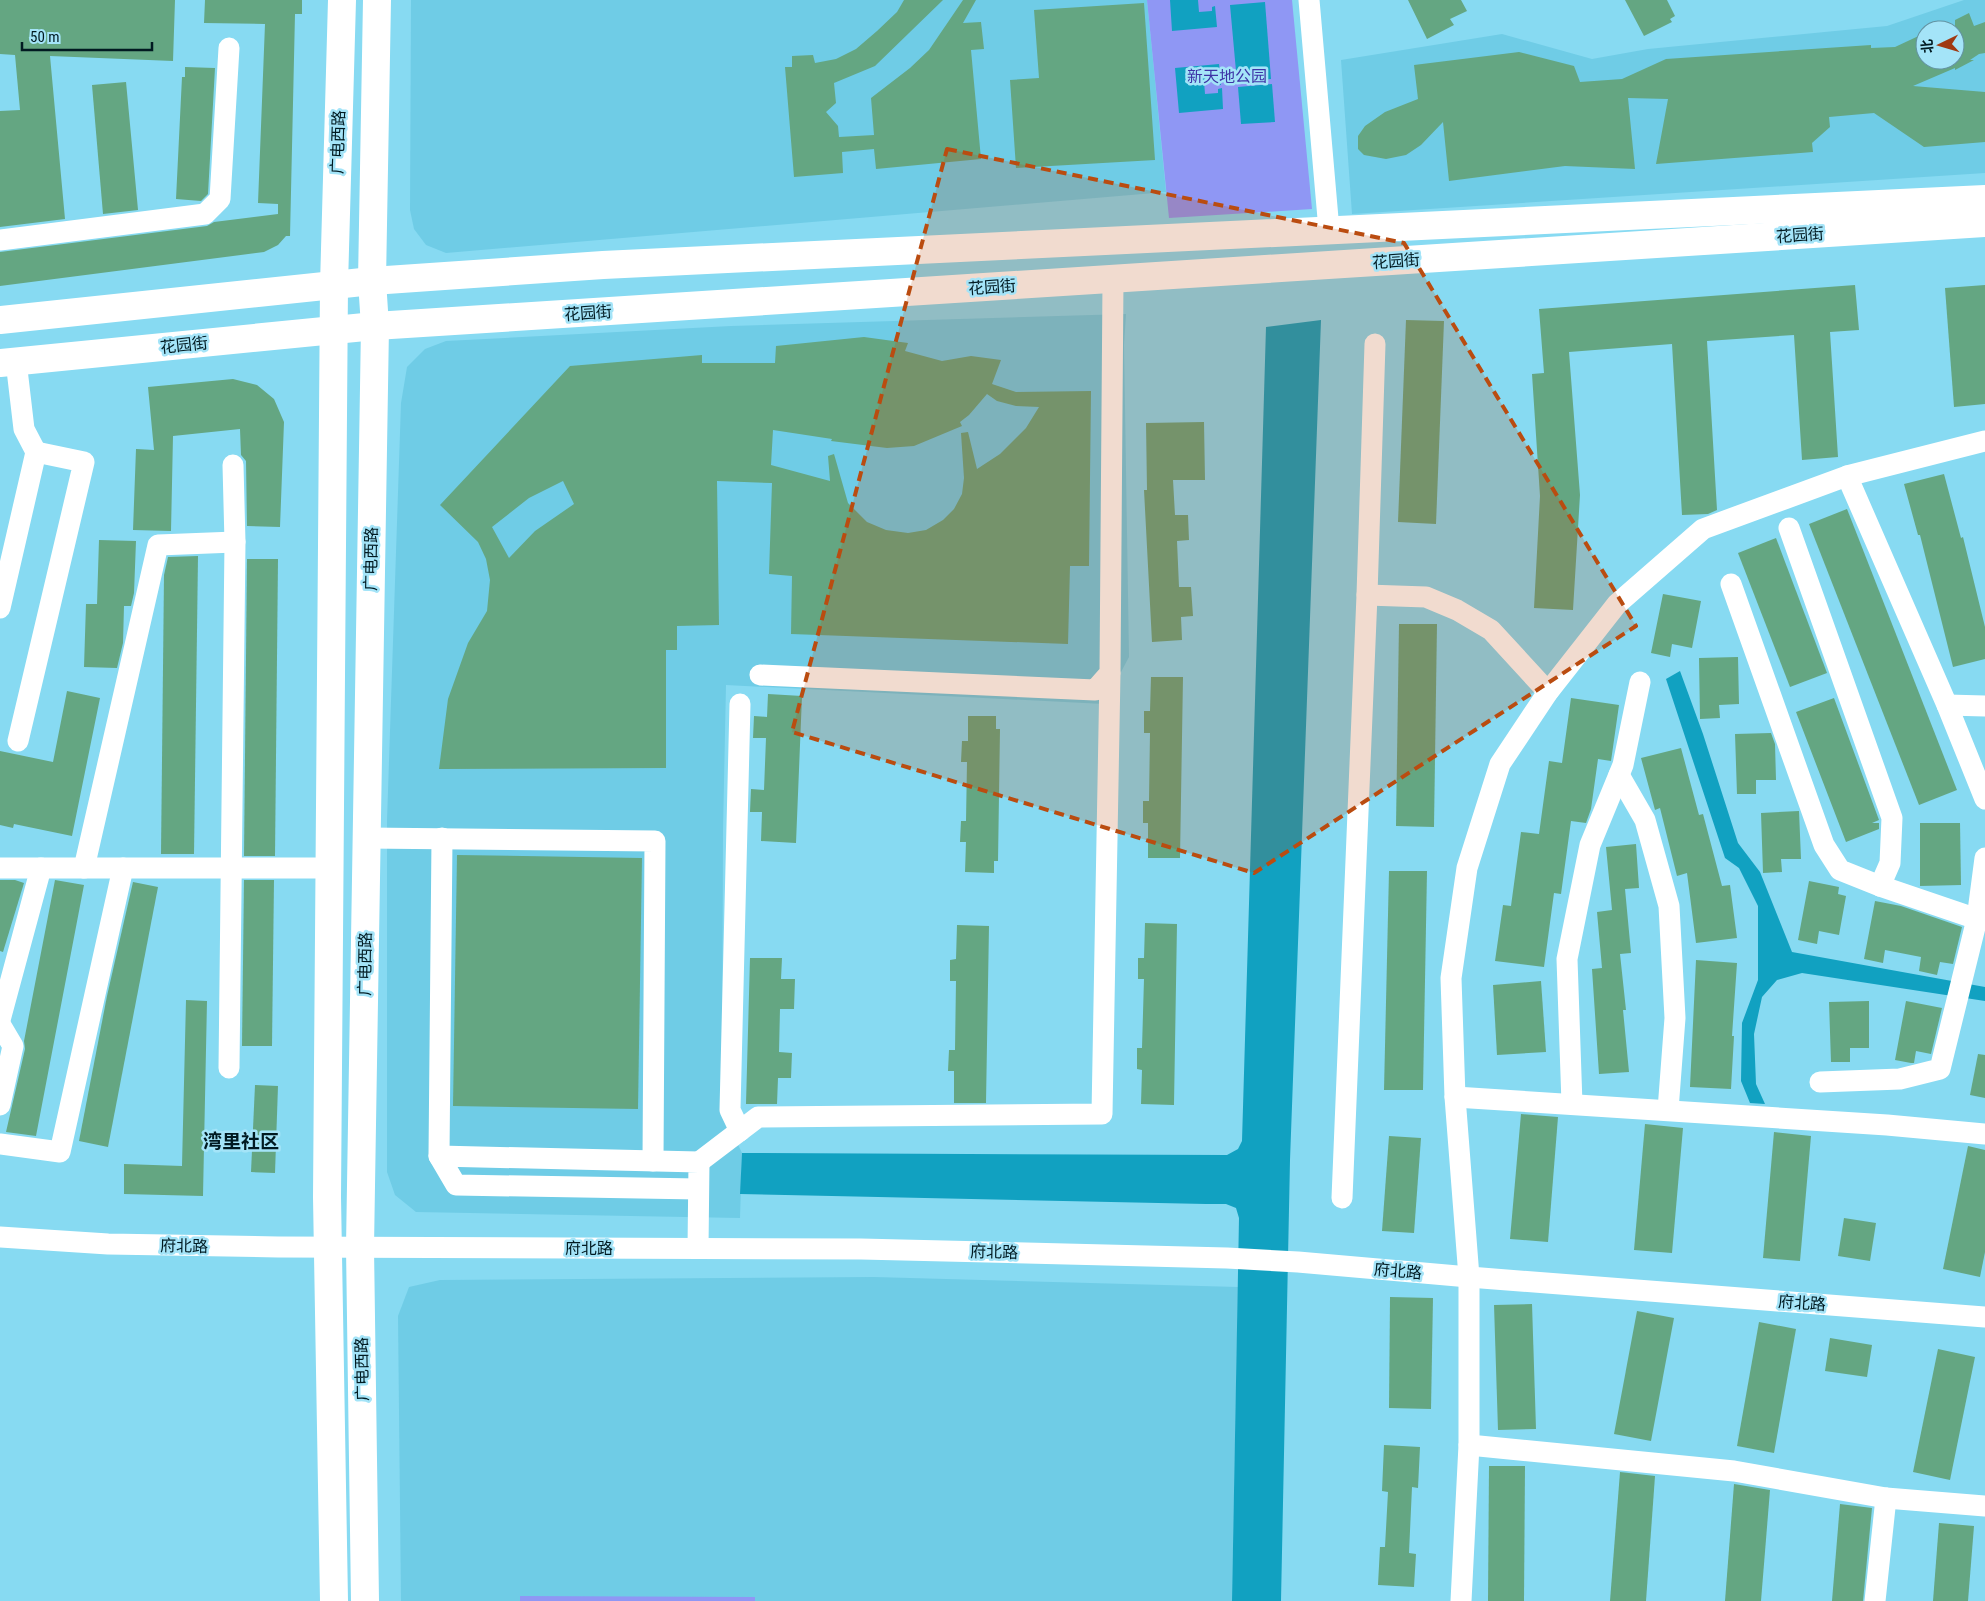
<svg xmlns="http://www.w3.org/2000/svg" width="1985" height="1601" font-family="'Roboto Condensed','Noto Sans SC',sans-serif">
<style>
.built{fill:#6fcce6;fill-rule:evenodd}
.green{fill:#8f97f4}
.water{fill:#11a1c1}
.building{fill:#64a682;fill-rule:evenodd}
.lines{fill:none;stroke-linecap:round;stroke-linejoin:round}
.minor{stroke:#fff;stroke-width:21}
.major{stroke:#fff;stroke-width:28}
.marked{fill:#ba4c10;fill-opacity:0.2;stroke:#ba4c10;stroke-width:4;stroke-dasharray:10 6;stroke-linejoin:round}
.labels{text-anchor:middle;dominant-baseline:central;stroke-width:5;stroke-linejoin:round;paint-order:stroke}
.park-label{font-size:16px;fill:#3d33a5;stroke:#a4e4f8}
.street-label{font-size:16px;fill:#011a21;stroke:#a4e4f8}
.quarter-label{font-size:19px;font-weight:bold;fill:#011a21;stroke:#a4e4f8}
</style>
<rect width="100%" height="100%" fill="#87daf2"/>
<g class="built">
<path d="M411 0H1147L1166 192 446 253 426 245 414 229 410 210Z"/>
<path d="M1964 0H1985V173L1352 214 1341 60 1502 34 1592 59 1648 49 1887 26ZM1925 30H1955V60H1925Z"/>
<path d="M1126 314 1124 345 1129 657 1104 704 726 685 723 831 722 1111 742 1153 740 1218 416 1212 395 1195 387 1172V821L401 403 407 367 425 349 446 341 731 326Z"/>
<path d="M874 1277 1238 1287 1232 1601H401L398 1316 409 1287 440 1280Z"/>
</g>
<g class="green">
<path d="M1147 0H1292L1312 209 1169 218Z"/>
<path d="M520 1596 755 1597V1601H520Z"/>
</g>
<g class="water">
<path d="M1170 0H1198L1199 12 1212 11V7L1215 6 1217 27 1172 31Z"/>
<path d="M1265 2 1271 79 1237 82 1230 5Z"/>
<path d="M1219 64 1221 85H1218L1217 80 1204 81 1205 94 1218 93V89L1222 88 1223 109 1179 113 1175 68Z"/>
<path d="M1272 84 1275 122 1241 124 1238 87Z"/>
<path d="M1321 320 1290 1160 1281 1601H1232L1239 1218 1236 1208 1226 1204H1206L740 1194 742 1153 1227 1155 1238 1149 1242 1141 1266 327Z"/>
<path d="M1680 671 1703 734 1738 843 1760 872 1792 952 1985 987V1001L1802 973 1777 980 1762 997 1754 1034 1756 1084 1765 1104 1750 1103 1741 1081 1742 1023 1758 980V906L1739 868 1725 858 1666 679Z"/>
</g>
<g class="building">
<path d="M0 0H175L173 61 50 56 65 219 0 227V111L20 110 15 55 0 54Z"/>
<path d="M205 0H302V14H295L290 236H286L278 245 264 252 0 286V252L207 226 214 222 278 214V204L258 203 265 24 204 23Z"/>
<path d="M904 0H943L875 66 834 83 836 103 826 112 838 126 839 137 874 135 871 98 910 68 929 50 963 0H976L963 23 981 22 984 49 971 50 981 159 876 169 874 149 842 152 843 173 794 177 785 67H792V56L813 55 815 63 836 59 856 49 877 31 897 12Z"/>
<path d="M1408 0H1461L1467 11 1450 19 1454 25 1427 39Z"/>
<path d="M1625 0H1667L1675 16 1670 19 1672 22 1644 36Z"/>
<path d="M1144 3 1155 160 1016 168 1010 80 1039 78 1034 10Z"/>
<path d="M1969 13 1974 26 1985 22V53L1979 54 1970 60H1974L1955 70V68L1913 86 1985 92V142L1924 147 1874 113 1829 117 1830 127 1812 143 1813 152 1656 164 1668 99 1628 98 1635 169 1565 166 1449 181 1443 122 1421 145 1406 155 1386 159 1364 155 1358 149V136L1365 126 1385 112 1418 99 1414 65 1519 52 1574 66 1580 82 1622 79 1666 59 1871 45V48L1895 47 1925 33V60H1955V20Z"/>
<path d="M185 67 215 68 208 194 201 201 176 199 182 77H185Z"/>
<path d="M126 82 138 210 103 214 92 85Z"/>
<path d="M1855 285 1859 330 1830 332 1838 457 1802 460 1794 335 1707 341 1717 510 1708 514 1682 515 1672 344 1569 352 1580 495 1573 610 1534 608 1540 496 1532 374 1544 373 1539 309Z"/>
<path d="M1985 285V404L1954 407 1945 288Z"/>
<path d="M1406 320 1444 321 1436 524 1398 522Z"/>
<path d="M864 337 908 343 905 351 942 361 971 356 1001 360 992 384 1016 392 1091 391 1089 566H1070L1068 644 791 634 792 576 769 574 772 483 717 481 719 625 677 626V650H666V768L439 769 448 699 468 643 487 611 490 580 486 559 478 542 440 505 570 366 702 355V363H775L776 346ZM987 394 997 401 1016 406 1039 407 1026 428 1000 454 977 469 968 432 961 433 964 478 962 494 954 509 943 520 926 530 908 533 886 530 867 522 848 503 834 454 828 456 830 481 771 465 773 430 832 439 831 441 887 448 914 446 962 426 960 422 969 415ZM563 481 574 504 535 531 509 558 492 527 529 498Z"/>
<path d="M233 379 257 385 274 399 284 422 280 527 247 526 246 461 241 455 240 429 173 436 171 531 133 530 136 449 154 450 148 387Z"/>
<path d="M1204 422 1205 480H1173L1175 515H1188L1189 540 1177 541 1179 587H1191L1193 616 1181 617 1182 640 1152 642 1144 490H1147L1146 423Z"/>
<path d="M1944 474 1961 538 1963 537 1985 627V659L1953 667 1920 535H1918L1904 484Z"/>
<path d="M1847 509 1957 790 1919 805 1809 524Z"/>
<path d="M1776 538 1827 673 1790 687 1738 553Z"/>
<path d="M99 540 136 541 134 593 131 606H124L123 643 117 668 84 667 86 604H97Z"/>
<path d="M198 556 194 854H161L164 575 168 557Z"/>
<path d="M247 559H278L275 856H244Z"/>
<path d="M1663 594 1701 601 1692 648 1672 644 1670 657 1651 653Z"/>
<path d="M1399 624H1437L1434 827 1396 826Z"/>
<path d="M1738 657 1739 704 1719 705 1720 718 1700 719 1699 658Z"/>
<path d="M1151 677H1183L1180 858H1148V823H1143V801H1149L1150 733H1144V711H1150Z"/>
<path d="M67 691 100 698 72 836 14 824 13 828 0 825V751L53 762Z"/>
<path d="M768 694 802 696 796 843 761 841 762 812H750L751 789 764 790 766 738H753L754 716 767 717Z"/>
<path d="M1571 698 1619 705 1611 761 1598 759 1591 809 1586 823 1571 821 1561 894 1554 893 1544 967 1495 961 1503 905 1511 906 1521 832 1539 834 1549 761 1562 763Z"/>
<path d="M1834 698 1879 820 1872 823H1879V829L1846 842 1796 712Z"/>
<path d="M968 716H996V729H1000L998 861H994V873L965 872 966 842H960L961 821H966L967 762H961L962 741H968Z"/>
<path d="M1771 733 1775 744 1776 780H1756V794H1737L1735 734Z"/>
<path d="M1681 748 1699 815 1703 814 1722 886 1730 885 1737 938 1696 943 1687 873 1677 876 1660 808 1655 810 1641 758Z"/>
<path d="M1799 811 1801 859H1781L1782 872 1763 873 1761 813Z"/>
<path d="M1920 823H1960L1961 885 1920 886Z"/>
<path d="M1636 844 1639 888 1625 889 1631 953 1620 954 1626 1010H1623L1629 1072 1599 1074 1592 969 1602 968 1597 912 1612 910 1606 847Z"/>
<path d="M457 855 642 858 638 1109 453 1106Z"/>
<path d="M1389 871H1427L1423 1090H1384Z"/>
<path d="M0 880H15L24 883 3 952 0 951Z"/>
<path d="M55 880 84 885 36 1136 6 1132 25 1049 24 1041Z"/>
<path d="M244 880H274L272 1046H242Z"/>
<path d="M1809 881 1839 887 1838 894 1846 896 1839 935 1819 931 1817 944 1798 940Z"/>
<path d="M133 882 158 887 108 1147 79 1141 107 996Z"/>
<path d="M1875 901 1901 906 1962 927 1953 964 1940 962 1937 975 1919 971 1921 957 1885 950 1883 963 1864 959Z"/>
<path d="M1145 923 1177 924 1174 1105 1141 1104 1142 1070 1137 1069V1048H1142L1144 979H1138V958H1144Z"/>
<path d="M957 925 989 926 986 1103H954V1071H948L949 1050H955L956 981H950V960L956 959Z"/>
<path d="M750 958H782L781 979H795L794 1009H780L779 1052 792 1053 791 1078H778L777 1104H746Z"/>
<path d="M1696 960 1737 963 1732 1036H1734L1731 1089 1690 1087Z"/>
<path d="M1541 981 1546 1052 1497 1055 1493 985Z"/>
<path d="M186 1000 207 1001 203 1196 124 1194V1164L182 1166Z"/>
<path d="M1869 1001V1048H1850V1062H1831L1829 1002Z"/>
<path d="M1906 1001 1942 1008 1931 1054 1916 1051 1914 1063H1911L1895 1060Z"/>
<path d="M1978 1054 1985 1055V1098L1970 1095Z"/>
<path d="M255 1085 278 1086 275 1173 251 1172Z"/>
<path d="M1521 1114 1558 1117 1548 1242 1510 1239Z"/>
<path d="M1645 1124 1683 1128 1672 1253 1634 1250Z"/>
<path d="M1774 1132 1811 1136 1800 1261 1763 1258Z"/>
<path d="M1389 1136 1421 1138 1414 1233 1382 1231Z"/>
<path d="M1968 1146 1985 1150V1252L1980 1277 1943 1269Z"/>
<path d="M1844 1218 1876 1223 1870 1261 1838 1256Z"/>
<path d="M1390 1297 1433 1298 1431 1409 1389 1408Z"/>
<path d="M1532 1304 1536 1429 1498 1430 1494 1305Z"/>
<path d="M1637 1311 1674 1318 1651 1441 1614 1434Z"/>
<path d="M1759 1322 1796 1329 1774 1453 1737 1446Z"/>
<path d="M1830 1338 1872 1345 1867 1377 1825 1371Z"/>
<path d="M1938 1349 1975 1357 1950 1480 1913 1472Z"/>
<path d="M1384 1445 1420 1447 1418 1488 1412 1487 1409 1553 1416 1554 1414 1587 1378 1585 1380 1547H1385L1388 1492 1382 1491Z"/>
<path d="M1489 1466H1525L1524 1601H1488Z"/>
<path d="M1620 1472 1655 1476 1646 1601H1610Z"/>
<path d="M1734 1484 1770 1490 1761 1601H1725Z"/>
<path d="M1840 1504 1872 1508 1863 1601H1832Z"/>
<path d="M1939 1523 1974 1526 1968 1601H1933Z"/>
</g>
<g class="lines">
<g class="minor">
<path d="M1309 0 1329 230"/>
<path d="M0 240 205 214 220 199 229 48"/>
<path d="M1847 476 1947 705 1985 799"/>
<path d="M1789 528 1892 818 1890 863 1880 886"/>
<path d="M1731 584 1824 845 1840 870 1880 886 1977 919"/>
<path d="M1367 595 1426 597 1457 610 1491 630 1548 692"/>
<path d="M0 608 36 452 24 429 16 361"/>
<path d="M760 675 1095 690 1110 673 1113 280"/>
<path d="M740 704 730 1110 740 1131"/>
<path d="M1947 705 1985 706"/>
<path d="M18 741 84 462 36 452"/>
<path d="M1619 775 1645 820 1669 906 1675 1018 1668 1110"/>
<path d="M367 838 655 841 653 1161"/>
<path d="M442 838 439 1156 456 1185 698 1189"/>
<path d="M0 868H329"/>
<path d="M84 868 158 545 235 542"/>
<path d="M0 1020 41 868"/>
<path d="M0 1024 13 1046 0 1105"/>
<path d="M229 1068 235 542 233 465"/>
<path d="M1820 1082 1900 1079 1940 1069 1977 919 1985 858"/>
<path d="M1455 1097 1887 1125 1985 1134"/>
<path d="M1572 1104 1567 959 1590 845 1623 765 1640 682"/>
<path d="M0 1144 60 1152 123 868"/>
<path d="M439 1156 699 1162 698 1248"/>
<path d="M699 1162 758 1117 1102 1114 1110 673"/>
<path d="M1342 1198 1367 595 1375 344"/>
<path d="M0 1237 108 1244 278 1247 861 1249 1227 1258 1298 1262 1469 1277 1985 1317"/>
<path d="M1469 1445 1734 1471 1886 1498 1985 1506"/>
<path d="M1461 1601 1469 1445V1277L1455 1097 1451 978 1467 868 1500 764 1548 692 1617 604 1703 529 1847 476 1985 441"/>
<path d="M1875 1601 1886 1498"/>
</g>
<g class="major">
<path d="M0 320 372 281 603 265 1985 199"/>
<path d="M0 363 375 326 1985 223"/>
<path d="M334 1601 327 1197 334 285 342 0"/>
<path d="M365 1601 360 1247 375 326 372 281 377 0"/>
</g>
</g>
<path class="marked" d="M947 149 1404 243 1636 626 1254 873 792 732Z"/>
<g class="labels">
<g class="park-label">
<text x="1227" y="76">新天地公园</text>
</g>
<g class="street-label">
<text transform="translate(338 142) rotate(-88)">广电西路</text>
<text transform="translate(1800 235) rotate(-4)">花园街</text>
<text transform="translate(1396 261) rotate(-4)">花园街</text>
<text transform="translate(992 287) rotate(-4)">花园街</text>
<text transform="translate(588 313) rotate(-4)">花园街</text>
<text transform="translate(184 345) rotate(-6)">花园街</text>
<text transform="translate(371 559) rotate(-89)">广电西路</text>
<text transform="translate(365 964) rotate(-89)">广电西路</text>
<text transform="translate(184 1246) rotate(1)">府北路</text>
<text x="589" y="1248">府北路</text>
<text transform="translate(994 1252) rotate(1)">府北路</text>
<text transform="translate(1398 1271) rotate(5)">府北路</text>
<text transform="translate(1802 1303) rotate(4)">府北路</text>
<text transform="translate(362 1369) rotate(-91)">广电西路</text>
</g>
<g class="quarter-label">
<text x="241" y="1141">湾里社区</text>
</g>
</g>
<g transform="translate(1940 45) rotate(265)"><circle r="24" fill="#a4e4f8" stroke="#6393a2"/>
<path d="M0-4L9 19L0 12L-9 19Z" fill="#a03a13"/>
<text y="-8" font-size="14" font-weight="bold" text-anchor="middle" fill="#011a21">北</text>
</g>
<path d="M22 42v8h130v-8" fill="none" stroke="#011a21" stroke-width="2.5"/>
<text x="30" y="42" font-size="15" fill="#011a21" stroke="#a4e4f8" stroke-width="4" paint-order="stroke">50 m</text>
</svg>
